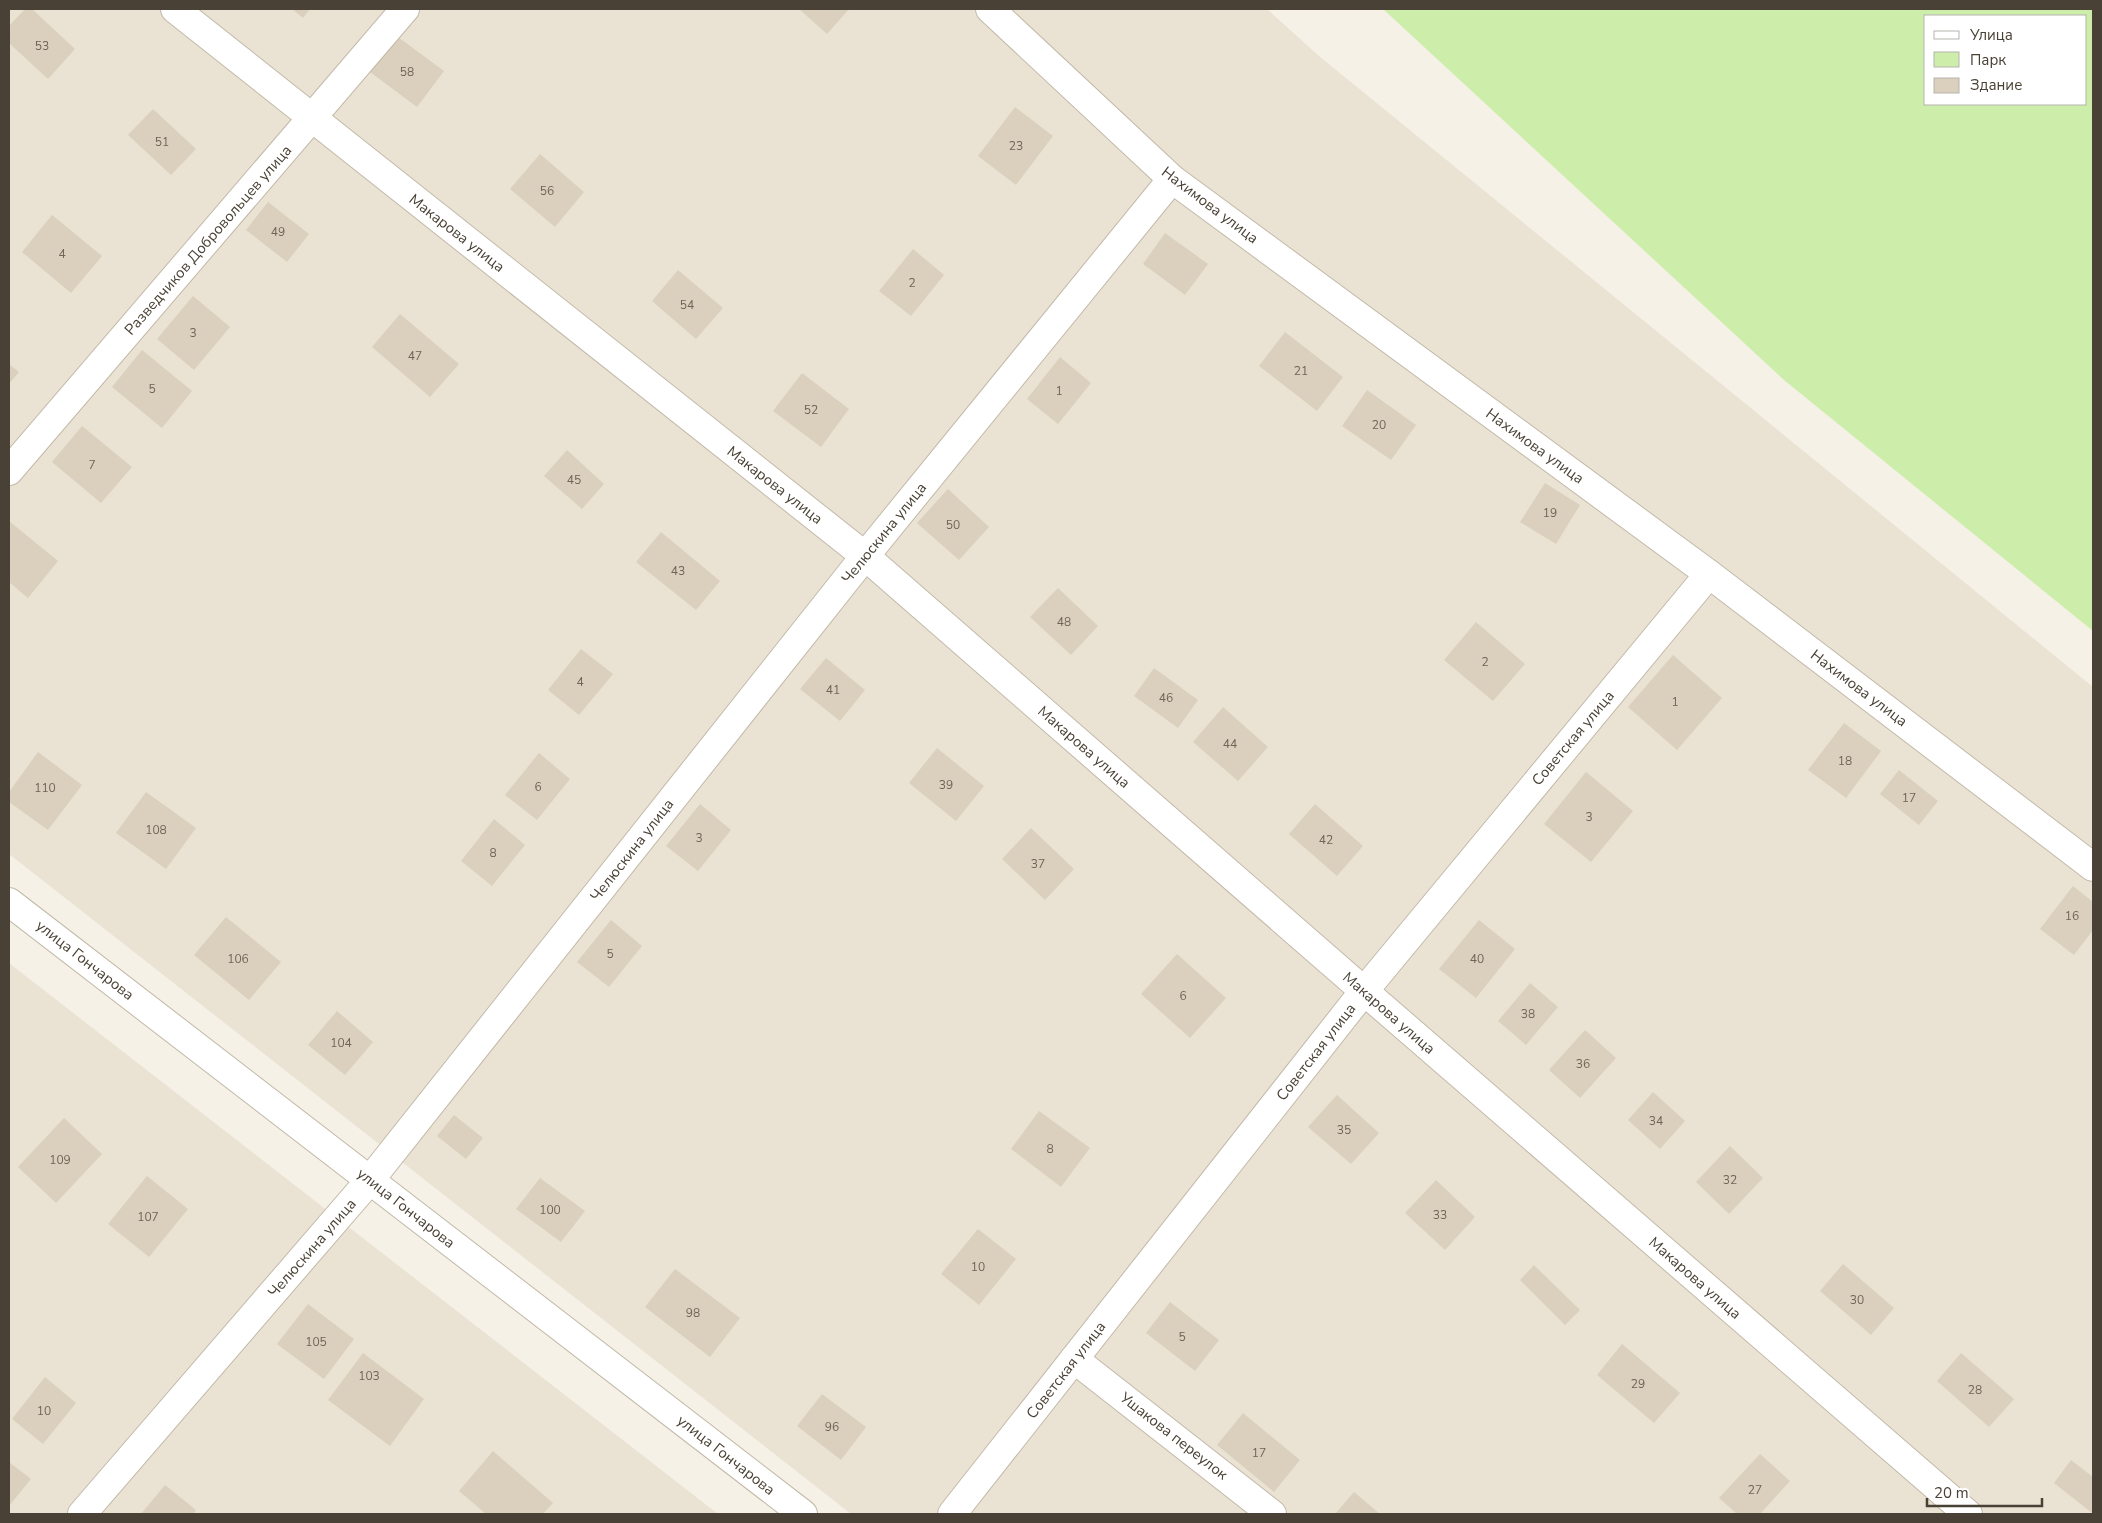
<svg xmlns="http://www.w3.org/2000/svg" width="2102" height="1523" font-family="'Nunito Sans',sans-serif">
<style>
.residential{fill:#eae3d4}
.green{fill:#cdeeab;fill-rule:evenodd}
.building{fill:#dbd0bd}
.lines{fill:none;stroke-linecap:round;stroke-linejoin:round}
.minor-casing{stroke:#c2b9a8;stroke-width:30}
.tertiary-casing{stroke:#c2b9a8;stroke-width:30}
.minor{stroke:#fff;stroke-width:28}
.tertiary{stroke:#fff;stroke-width:28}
.labels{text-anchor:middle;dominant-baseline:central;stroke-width:5;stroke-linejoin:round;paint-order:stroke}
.number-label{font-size:12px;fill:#6e6557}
.street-label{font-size:15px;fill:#494135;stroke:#fff}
</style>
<rect width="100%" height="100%" fill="#f5f1e6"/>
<g class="residential">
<path d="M9 9H1267L1319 56 2093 687V1514H851L9 854Z"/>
<path d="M9 963 718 1514H9Z"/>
</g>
<path class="green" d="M1383 9H2093V631L1784 380ZM1926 16H2086V104H1926Z"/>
<g class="building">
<path d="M25 9H32L75 49 48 79 9 43V26Z"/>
<path d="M292 9H310L303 18Z"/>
<path d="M799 9H849L827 34Z"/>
<path d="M398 37 444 71 417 107 370 72Z"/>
<path d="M1015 107 1053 136 1016 185 978 156Z"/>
<path d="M153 109 196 149 171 175 128 135Z"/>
<path d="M540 154 584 192 555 227 510 189Z"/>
<path d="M268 202 309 234 287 262 246 230Z"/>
<path d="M52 215 102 256 71 293 22 252Z"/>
<path d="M1165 233 1208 264 1185 295 1143 264Z"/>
<path d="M913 249 944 275 911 316 879 291Z"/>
<path d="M678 270 723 308 696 339 652 301Z"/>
<path d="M193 296 230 327 194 370 157 339Z"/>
<path d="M400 314 459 364 430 397 372 347Z"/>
<path d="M1285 332 1343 377 1317 411 1259 366Z"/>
<path d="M142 350 192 391 162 428 112 387Z"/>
<path d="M1060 357 1091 383 1058 424 1027 399Z"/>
<path d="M9 364 19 372 9 384Z"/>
<path d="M802 373 849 409 821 447 773 411Z"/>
<path d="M1367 390 1416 425 1391 460 1342 426Z"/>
<path d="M82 426 132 467 101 503 52 462Z"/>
<path d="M567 450 604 484 582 509 544 476Z"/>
<path d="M1545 483 1580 505 1556 544 1520 522Z"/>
<path d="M948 489 989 527 959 560 917 523Z"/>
<path d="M9 521 58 561 28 598 9 582Z"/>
<path d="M661 532 720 581 696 610 636 562Z"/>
<path d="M1058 588 1098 626 1071 655 1030 617Z"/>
<path d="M1476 622 1525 664 1493 701 1444 660Z"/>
<path d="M581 649 613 674 579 715 548 690Z"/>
<path d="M1673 655 1722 698 1677 750 1628 707Z"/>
<path d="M826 658 865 690 840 721 800 689Z"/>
<path d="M1154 668 1198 700 1178 728 1134 696Z"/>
<path d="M1223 707 1268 747 1238 781 1193 742Z"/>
<path d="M1844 723 1881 751 1846 798 1808 770Z"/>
<path d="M937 748 984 786 956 821 909 783Z"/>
<path d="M38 752 82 785 48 830 9 802V792Z"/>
<path d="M539 753 570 779 537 820 505 795Z"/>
<path d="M1899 770 1938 801 1919 825 1880 794Z"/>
<path d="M1586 772 1633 811 1591 862 1544 824Z"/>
<path d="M146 792 196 828 166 869 116 833Z"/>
<path d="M700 804 731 830 698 871 666 846Z"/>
<path d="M1315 804 1363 846 1337 876 1289 834Z"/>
<path d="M494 819 525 845 492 886 461 861Z"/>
<path d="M1031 828 1074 869 1045 900 1002 859Z"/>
<path d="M2073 886 2093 902V930L2074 955 2040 929Z"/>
<path d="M226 917 281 962 249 1000 194 955Z"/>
<path d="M611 920 642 946 609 987 577 962Z"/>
<path d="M1479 920 1515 949 1476 998 1439 969Z"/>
<path d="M1177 954 1226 998 1190 1038 1141 994Z"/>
<path d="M1530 983 1558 1007 1526 1045 1498 1021Z"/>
<path d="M337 1011 373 1042 345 1075 308 1045Z"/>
<path d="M1585 1030 1616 1058 1580 1098 1549 1070Z"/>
<path d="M1653 1092 1685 1121 1660 1149 1628 1120Z"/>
<path d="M1337 1095 1379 1133 1351 1164 1308 1127Z"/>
<path d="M1039 1111 1090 1148 1061 1187 1011 1149Z"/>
<path d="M454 1115 483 1138 466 1159 437 1136Z"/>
<path d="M64 1118 102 1154 56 1203 18 1167Z"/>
<path d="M1730 1146 1763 1178 1729 1214 1696 1182Z"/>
<path d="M147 1176 188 1209 149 1257 108 1224Z"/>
<path d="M540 1178 585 1211 561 1242 516 1209Z"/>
<path d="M1436 1180 1475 1217 1445 1250 1405 1213Z"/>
<path d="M978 1229 1016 1259 979 1305 941 1274Z"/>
<path d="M1843 1264 1894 1308 1871 1335 1820 1291Z"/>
<path d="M1534 1265 1580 1310 1565 1325 1520 1280Z"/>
<path d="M675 1269 740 1318 710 1357 645 1307Z"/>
<path d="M1170 1302 1219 1340 1195 1371 1146 1333Z"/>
<path d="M308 1304 354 1339 324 1379 277 1344Z"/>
<path d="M1622 1344 1680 1393 1654 1423 1597 1375Z"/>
<path d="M363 1353 424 1399 390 1446 328 1400Z"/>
<path d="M1961 1353 2014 1399 1989 1427 1937 1381Z"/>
<path d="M45 1377 76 1403 43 1444 12 1419Z"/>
<path d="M822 1394 866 1427 841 1460 797 1426Z"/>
<path d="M1243 1413 1300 1460 1274 1492 1217 1445Z"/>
<path d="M493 1451 553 1503 543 1514H486L459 1491Z"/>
<path d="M1760 1454 1790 1481 1760 1514H1737L1719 1498Z"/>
<path d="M2071 1460 2093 1477 2092 1513 2054 1483Z"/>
<path d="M9 1462 31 1479 9 1506Z"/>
<path d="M165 1485 196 1510 193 1514H141Z"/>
<path d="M1354 1492 1380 1514H1335Z"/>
</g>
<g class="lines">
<defs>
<g id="minor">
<path d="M175 9 865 556 1364 991 1968 1514"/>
<path d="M990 9 1172 179 1709 574 2093 867"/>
<path d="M9 471 405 9"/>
<path d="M1074 1359 1272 1514"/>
<path d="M82 1514 370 1180 865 556 1172 179"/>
<path d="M952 1514 1364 991 1709 574"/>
</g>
<path id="tertiary" d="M9 902 803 1514"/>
</defs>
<use href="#minor" class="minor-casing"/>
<use href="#tertiary" class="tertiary-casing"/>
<use href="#minor" class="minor"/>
<use href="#tertiary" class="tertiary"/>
</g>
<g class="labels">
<g class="number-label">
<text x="42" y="46">53</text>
<text x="407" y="72">58</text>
<text x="162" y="142">51</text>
<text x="1016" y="146">23</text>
<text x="547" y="191">56</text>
<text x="278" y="232">49</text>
<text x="62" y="254">4</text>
<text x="912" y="283">2</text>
<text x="687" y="305">54</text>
<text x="193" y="333">3</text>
<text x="415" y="356">47</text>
<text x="1301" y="371">21</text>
<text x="152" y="389">5</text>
<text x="1059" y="391">1</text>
<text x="811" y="410">52</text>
<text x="1379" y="425">20</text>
<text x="92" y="465">7</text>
<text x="574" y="480">45</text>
<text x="1550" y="513">19</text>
<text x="953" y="525">50</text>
<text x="678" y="571">43</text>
<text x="1064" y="622">48</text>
<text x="1485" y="662">2</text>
<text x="580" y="682">4</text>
<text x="833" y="690">41</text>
<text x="1166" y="698">46</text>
<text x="1675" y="702">1</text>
<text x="1230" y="744">44</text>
<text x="1845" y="761">18</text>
<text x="946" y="785">39</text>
<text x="538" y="787">6</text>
<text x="45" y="788">110</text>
<text x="1909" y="798">17</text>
<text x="1589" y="817">3</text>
<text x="156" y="830">108</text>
<text x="699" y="838">3</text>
<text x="1326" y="840">42</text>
<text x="493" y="853">8</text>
<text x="1038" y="864">37</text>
<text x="2072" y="916">16</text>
<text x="610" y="954">5</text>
<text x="238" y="959">106</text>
<text x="1477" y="959">40</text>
<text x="1183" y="996">6</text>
<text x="1528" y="1014">38</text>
<text x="341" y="1043">104</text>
<text x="1583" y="1064">36</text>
<text x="1656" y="1121">34</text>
<text x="1344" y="1130">35</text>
<text x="1050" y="1149">8</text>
<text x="60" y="1160">109</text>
<text x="1730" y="1180">32</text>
<text x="550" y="1210">100</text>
<text x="1440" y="1215">33</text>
<text x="148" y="1217">107</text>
<text x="978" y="1267">10</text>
<text x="1857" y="1300">30</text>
<text x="693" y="1313">98</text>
<text x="1182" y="1337">5</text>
<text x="316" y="1342">105</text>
<text x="369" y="1376">103</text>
<text x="1638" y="1384">29</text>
<text x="1975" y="1390">28</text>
<text x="44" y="1411">10</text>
<text x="832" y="1427">96</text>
<text x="1259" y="1453">17</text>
<text x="1755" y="1490">27</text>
</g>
<g class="street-label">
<text transform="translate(1210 205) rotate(37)">Нахимова улица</text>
<text transform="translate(457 233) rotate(38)">Макарова улица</text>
<text transform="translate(208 240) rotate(-49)">Разведчиков Добровольцев улица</text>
<text transform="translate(1535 446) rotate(36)">Нахимова улица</text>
<text transform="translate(775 485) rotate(38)">Макарова улица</text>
<text transform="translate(884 533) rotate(-51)">Челюскина улица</text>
<text transform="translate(1859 688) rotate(37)">Нахимова улица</text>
<text transform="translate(1573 738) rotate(-50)">Советская улица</text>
<text transform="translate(1084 747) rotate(41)">Макарова улица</text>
<text transform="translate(632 850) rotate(-52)">Челюскина улица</text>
<text transform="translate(85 960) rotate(38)">улица Гончарова</text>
<text transform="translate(1389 1013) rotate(41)">Макарова улица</text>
<text transform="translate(1316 1052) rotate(-52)">Советская улица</text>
<text transform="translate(406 1208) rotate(38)">улица Гончарова</text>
<text transform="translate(312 1248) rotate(-49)">Челюскина улица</text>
<text transform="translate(1695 1278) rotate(41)">Макарова улица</text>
<text transform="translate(1066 1370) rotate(-52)">Советская улица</text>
<text transform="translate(1174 1436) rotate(38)">Ушакова переулок</text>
<text transform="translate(726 1455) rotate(38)">улица Гончарова</text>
</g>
</g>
<rect width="2102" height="1523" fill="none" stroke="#494135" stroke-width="20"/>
<rect x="1924" y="15" width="162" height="90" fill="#ffffff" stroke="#b6b3ae"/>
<rect x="1934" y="31" width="25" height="8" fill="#ffffff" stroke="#b6b3ae"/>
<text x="1970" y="40" font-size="15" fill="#494135">Улица</text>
<rect x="1934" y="52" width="25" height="15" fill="#cdeeab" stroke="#b6b3ae"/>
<text x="1970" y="65" font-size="15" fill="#494135">Парк</text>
<rect x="1934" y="78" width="25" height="15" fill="#dbd0bd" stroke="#b6b3ae"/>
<text x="1970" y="90" font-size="15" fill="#494135">Здание</text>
<path d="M1927 1498v8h115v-8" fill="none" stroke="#494135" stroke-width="2.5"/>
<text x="1934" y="1498" font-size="15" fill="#494135" stroke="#ffffff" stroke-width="4" paint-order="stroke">20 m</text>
</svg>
